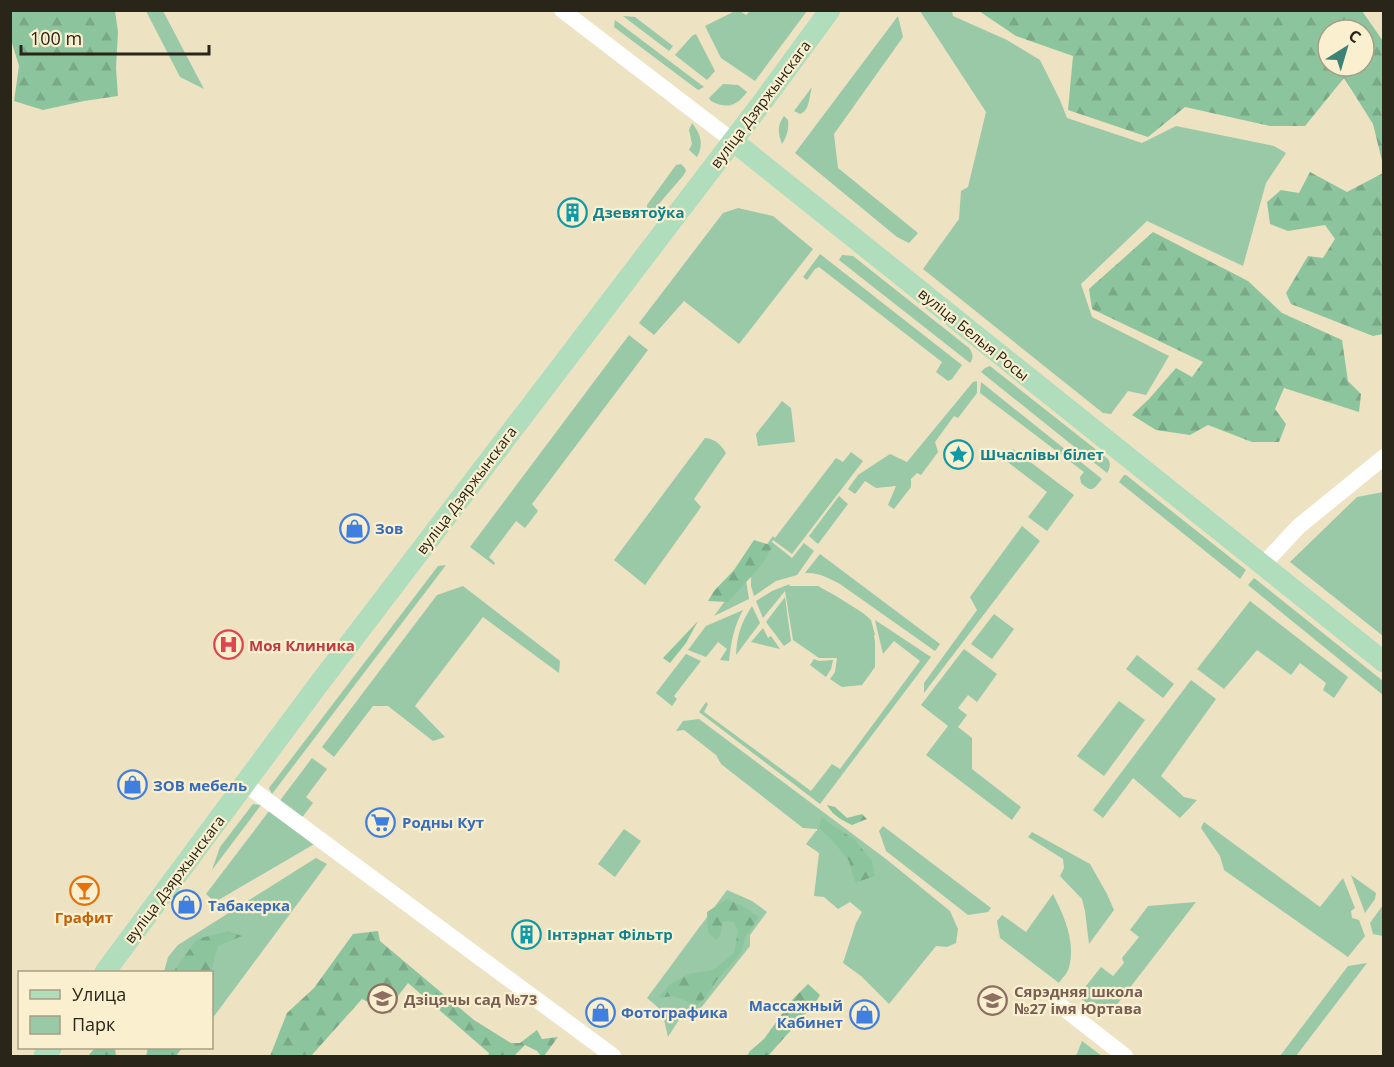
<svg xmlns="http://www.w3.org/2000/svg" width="1394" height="1067" font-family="'Open Sans',sans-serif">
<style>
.green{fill:#99c9a7}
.forest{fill:url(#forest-firs);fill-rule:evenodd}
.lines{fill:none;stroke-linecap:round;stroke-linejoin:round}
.minor{stroke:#fff;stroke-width:16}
.major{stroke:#b0ddbc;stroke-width:21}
.labels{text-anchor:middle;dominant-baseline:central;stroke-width:4.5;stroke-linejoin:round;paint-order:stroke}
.street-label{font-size:15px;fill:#292519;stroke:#faefcf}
.culture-label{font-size:15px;font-weight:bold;fill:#0d838f;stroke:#faefcf;text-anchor:start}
.shop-label{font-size:15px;font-weight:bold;fill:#366cbe;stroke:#faefcf;text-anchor:start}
.health-label{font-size:15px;font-weight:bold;fill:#be3a42;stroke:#faefcf;text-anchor:start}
.food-label{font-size:15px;font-weight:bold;fill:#c56008;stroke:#faefcf}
.education-label{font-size:15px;font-weight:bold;fill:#785e54;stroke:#faefcf;text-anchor:start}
</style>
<defs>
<pattern id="forest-firs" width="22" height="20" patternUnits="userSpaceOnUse" patternTransform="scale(1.5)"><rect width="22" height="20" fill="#8cc59d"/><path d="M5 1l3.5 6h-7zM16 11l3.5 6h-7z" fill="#79a987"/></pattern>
</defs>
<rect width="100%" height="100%" fill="#ede2c2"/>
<g class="green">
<path d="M146 11H163L204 89 180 77Z"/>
<path d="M735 11H740L746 15 750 11H807L755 81 721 58 705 26Z"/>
<path d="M920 11H952L953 16 1007 40 1040 60 1060 100 1067 118 1142 143 1176 126 1274 146 1286 153 1266 183 1243 266 1147 221 1081 284 1092 317 1169 356 1146 395 1128 391 1111 414 1103 413 923 269 959 219 961 191 968 187 986 112Z"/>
<path d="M623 16 635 17 673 46 669 51Z"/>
<path d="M898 16 903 37 834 134 838 168 918 233 909 243 897 237 795 153Z"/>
<path d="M615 20 704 87 698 90 614 27Z"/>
<path d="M696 34 715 71 707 80 675 55 692 36Z"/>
<path d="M723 84 738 85 747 92C736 107 726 109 711 101L709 98Z"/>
<path d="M812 87C809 96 810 111 800 114L794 111Z"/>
<path d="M784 116 788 120C789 129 787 136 782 144 778 134 777 125 784 116Z"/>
<path d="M692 123C701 134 704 145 697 157L689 150 692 144 689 130Z"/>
<path d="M681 164 685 168 686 171 683 176 650 214 647 212V205L676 165Z"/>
<path d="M738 208 773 216 813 249 739 344 684 301 654 335 639 323 723 213Z"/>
<path d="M820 254 962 365 952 379 948 381 936 372 942 362 819 267 815 269 807 280 803 277Z"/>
<path d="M842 255 853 256 969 348C973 354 974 357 970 363L839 260Z"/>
<path d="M629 335 648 350 532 504 538 511 525 528 516 521 489 557 495 563 494 565 470 547Z"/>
<path d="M990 366 1108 459C1111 464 1110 468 1107 473L981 372 985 368Z"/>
<path d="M977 381V393L958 418 954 416 935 442 938 452 921 475 917 473 911 479V487L894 509 888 505 896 486 876 488 865 481 855 494 848 489 858 475 890 454 907 462 973 382Z"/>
<path d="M981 382 1102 479C1093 490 1092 493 1081 483L1080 477 1084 472 980 393Z"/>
<path d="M782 401 791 408 795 442 758 446 756 434Z"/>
<path d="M705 438C716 439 721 445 726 453L694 499 701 507 645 585 614 560Z"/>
<path d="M1013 449 1074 495 1047 531 1028 517 1047 492 1005 460Z"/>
<path d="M851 452 863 461 792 554 773 540 772 542 792 558 804 543 814 551 797 575 776 581 754 596 751 586V566L773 536 775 538 836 458 843 462Z"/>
<path d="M1124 475H1126L1246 570 1240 579 1119 482Z"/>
<path d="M1383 492H1384L1383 636 1290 562 1357 497Z"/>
<path d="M839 496 848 504 818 544 809 536Z"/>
<path d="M1022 526 1040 541 924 693V683L977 610 970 597Z"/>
<path d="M820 554 940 644 935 651 840 584C829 578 818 572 805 573Z"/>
<path d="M446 565 272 794 269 788 438 566Z"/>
<path d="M745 574 749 599 714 616Z"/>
<path d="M1254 578 1383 681V695L1248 585Z"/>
<path d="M790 584 789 586H818L836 596 863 613 871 620 875 635H874L875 642V667L862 685 842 687 830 679 835 672 837 658H819L793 640 785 591 763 618 756 601 772 591Z"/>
<path d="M463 586 560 661 559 673 483 617 415 706 445 737 433 741 388 706H373L334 757 322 747 437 595Z"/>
<path d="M785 597 791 641 784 646 766 622Z"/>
<path d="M1250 601 1348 677 1334 698 1323 690 1326 683 1300 663 1291 675 1257 650 1224 689 1197 669Z"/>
<path d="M752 606 760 623 736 655C737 635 741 623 752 606Z"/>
<path d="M743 610C734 626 731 642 729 661L720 660 727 649 718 642 706 657 688 650 706 626Z"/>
<path d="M994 614 1014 629 992 659 971 644Z"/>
<path d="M875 620 931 657 820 804 699 712 706 702 708 704 704 712 811 791 832 764 840 769 920 661 894 641 883 654Z"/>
<path d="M763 628 768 638 771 636 780 649 751 642Z"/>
<path d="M964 649 997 674 977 702 968 695 958 708 967 715 958 727 972 738V769L1021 807 1012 820 926 755 948 726 921 705Z"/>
<path d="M686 654 701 661 674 696 677 699 672 706 656 693Z"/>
<path d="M1137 655 1174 684 1163 698 1126 669Z"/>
<path d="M814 659 819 661 833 660 831 669 826 677 810 665Z"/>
<path d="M1191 680 1216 699 1161 776 1184 797 1197 800 1180 818 1133 778 1103 818 1093 810Z"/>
<path d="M1119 701 1145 720 1104 776 1077 756Z"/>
<path d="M699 719 886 859 950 911 958 929 956 943 947 947 936 946 889 1004 861 976 843 963 856 923 862 912 850 902 838 909 824 897 814 896 819 853 806 844 816 831H817V829L803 828 721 764 716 755 684 730 676 731 683 721Z"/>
<path d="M312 758 327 769 306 797 313 803 301 819 279 802Z"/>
<path d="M253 804 261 805 212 870 220 847Z"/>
<path d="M269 811 316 843 215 902 206 894Z"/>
<path d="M1204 822 1320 907 1343 878 1355 908 1351 911 1352 918 1359 920 1365 936 1348 957 1224 870 1220 856 1201 828Z"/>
<path d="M883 826 991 908 988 912 968 915 886 851 879 831Z"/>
<path d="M624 829 641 841 615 877 598 864Z"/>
<path d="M1032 832 1090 864 1107 894 1114 910 1089 944 1085 911 1082 899 1060 876 1064 868 1063 859 1028 837Z"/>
<path d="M316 858 327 864 212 1019V972H164L168 957 178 945Z"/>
<path d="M1351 875 1376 893 1375 899 1365 913Z"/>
<path d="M727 890 752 901 767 912 750 935V946L700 1009 682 1015 668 1037 662 1011 647 998Z"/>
<path d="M1053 894C1064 916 1076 942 1069 967 1068 973 1062 978 1059 983L1000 938 997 921 1002 915 1026 932Z"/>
<path d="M1196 902 1115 1007 1096 1010 1078 996 1101 967 1113 976 1124 963 1122 958 1139 937 1130 930 1148 906Z"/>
<path d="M1383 905V936L1373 934 1370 923Z"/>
<path d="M1367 963 1296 1056H1280L1348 966Z"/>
<path d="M1082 1041 1102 1056H1076Z"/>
</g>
<g class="forest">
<path d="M10 11H115L118 32 116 68 118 96 84 101 43 110 14 101 19 66 11 40Z"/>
<path d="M979 11H1362L1383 41V165L1373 124 1344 78 1305 126H1270L1185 107 1148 137 1068 110 1073 56 1016 36ZM1328 30H1364V66H1328Z"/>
<path d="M1310 172 1347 192 1383 173V334L1373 336 1291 304 1286 293 1308 256 1323 258 1335 239 1325 225 1288 231 1270 224 1267 202 1281 190 1299 193Z"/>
<path d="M1153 232 1248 281 1282 313 1342 340 1348 381 1361 394 1359 412 1284 388 1275 409 1286 424 1279 442H1252L1208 425 1190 435 1156 430 1132 415 1149 399 1176 368 1192 377 1203 362 1092 309 1089 289Z"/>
<path d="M754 540 773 546 760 567 728 602 708 601 714 591 734 570Z"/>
<path d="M698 621 686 643 670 663 663 658Z"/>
<path d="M827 805 835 807 847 818 862 814 867 819 852 825C842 820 833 816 827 805Z"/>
<path d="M822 817 829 823 854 839 872 861 875 876 855 883 849 861 832 840 818 827Z"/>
<path d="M727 899 744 907 759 917 745 938 743 948 736 959 716 981 705 998 697 1005 673 996 658 998 670 984 689 974 713 970 734 953 738 931 734 922 723 921 720 936 716 940 708 932 707 912Z"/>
<path d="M228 931 242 936 218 946 211 972H173L197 939Z"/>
<path d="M378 931 380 941 474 1020 511 1043H520L537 1030 542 1039 558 1037 544 1056H541L537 1051 525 1045 514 1056H488L489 1053 408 983 398 996 391 1013 362 999 311 1056H270L287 1013 314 988 353 934Z"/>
<path d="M808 984 820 995 816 1002 768 1056H747L750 1051 764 1039 792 1000Z"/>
<path d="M95 1048H115L116 1056H88Z"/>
<path d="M148 1048H182L176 1056H146Z"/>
</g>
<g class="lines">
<g class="minor">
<path d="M562 10 733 141"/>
<path d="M1262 566 1298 527 1384 457"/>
<path d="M245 784 613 1056"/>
<path d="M1057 1003 1125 1056"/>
</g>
<g class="major">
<path d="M733 141 1384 662"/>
<path d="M105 972 318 685 764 100 830 10"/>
<path d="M44 1056 51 1048"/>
</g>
</g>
<defs>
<symbol id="building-ring" viewBox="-11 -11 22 22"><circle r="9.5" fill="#faefcf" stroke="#0f9aa8" stroke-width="1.5"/><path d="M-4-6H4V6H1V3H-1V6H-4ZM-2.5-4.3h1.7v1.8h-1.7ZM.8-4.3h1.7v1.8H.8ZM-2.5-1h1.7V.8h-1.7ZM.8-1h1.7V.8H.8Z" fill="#0f9aa8"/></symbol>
<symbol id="sight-ring" viewBox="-11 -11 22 22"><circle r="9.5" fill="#faefcf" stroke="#0f9aa8" stroke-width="1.5"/><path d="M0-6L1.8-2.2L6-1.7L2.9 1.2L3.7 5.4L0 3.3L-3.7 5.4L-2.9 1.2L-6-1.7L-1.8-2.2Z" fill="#0f9aa8"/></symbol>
<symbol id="shop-ring" viewBox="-11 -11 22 22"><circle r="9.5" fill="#faefcf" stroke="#3f7fe0" stroke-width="1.5"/><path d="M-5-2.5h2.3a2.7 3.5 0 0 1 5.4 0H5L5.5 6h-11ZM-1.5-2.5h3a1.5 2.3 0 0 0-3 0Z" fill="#3f7fe0"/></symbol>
<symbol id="hospital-ring" viewBox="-11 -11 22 22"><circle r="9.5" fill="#faefcf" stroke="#e0444e" stroke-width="1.5"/><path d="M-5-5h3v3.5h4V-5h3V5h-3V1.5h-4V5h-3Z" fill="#e0444e"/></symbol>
<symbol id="supermarket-ring" viewBox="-11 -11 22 22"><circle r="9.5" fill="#faefcf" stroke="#3f7fe0" stroke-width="1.5"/><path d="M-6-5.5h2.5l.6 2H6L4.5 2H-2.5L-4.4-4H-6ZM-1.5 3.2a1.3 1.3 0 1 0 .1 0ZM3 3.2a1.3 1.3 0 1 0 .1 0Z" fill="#3f7fe0"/></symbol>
<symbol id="bar-ring" viewBox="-11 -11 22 22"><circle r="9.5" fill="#faefcf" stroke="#e8710a" stroke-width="1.5"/><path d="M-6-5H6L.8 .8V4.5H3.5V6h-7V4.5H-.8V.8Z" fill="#e8710a"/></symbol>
<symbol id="school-ring" viewBox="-11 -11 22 22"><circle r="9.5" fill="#faefcf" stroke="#8d6e63" stroke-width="1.5"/><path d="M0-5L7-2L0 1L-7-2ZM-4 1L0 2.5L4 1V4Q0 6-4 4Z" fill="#8d6e63"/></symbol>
</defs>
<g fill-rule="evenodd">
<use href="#building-ring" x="556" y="196" width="33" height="33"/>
<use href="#sight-ring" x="942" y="438" width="33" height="33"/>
<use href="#shop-ring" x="338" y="512" width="33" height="33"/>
<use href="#hospital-ring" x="212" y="628" width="33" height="33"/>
<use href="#shop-ring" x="116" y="768" width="33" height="33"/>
<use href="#supermarket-ring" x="364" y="806" width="33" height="33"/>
<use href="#bar-ring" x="68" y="874" width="33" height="33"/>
<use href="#shop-ring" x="170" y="888" width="33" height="33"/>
<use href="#building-ring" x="510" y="918" width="33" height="33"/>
<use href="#school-ring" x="366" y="982" width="33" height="33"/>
<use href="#school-ring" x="976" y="984" width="33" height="33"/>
<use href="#shop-ring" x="584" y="996" width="33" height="33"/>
<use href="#shop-ring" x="848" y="998" width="33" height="33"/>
</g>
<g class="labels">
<g class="street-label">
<text transform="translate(760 104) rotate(-53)">вуліца Дзяржынскага</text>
<text transform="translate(974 334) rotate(39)">вуліца Белыя Росы</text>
<text transform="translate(466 490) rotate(-53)">вуліца Дзяржынскага</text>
<text transform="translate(174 879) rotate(-53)">вуліца Дзяржынскага</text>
</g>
<g class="culture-label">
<text x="593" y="212">Дзевятоўка</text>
<text x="980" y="454">Шчаслівы білет</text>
<text x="547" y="934">Інтэрнат Фільтр</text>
</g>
<g class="shop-label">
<text x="375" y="528">Зов</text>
<text x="153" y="785">ЗОВ мебель</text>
<text x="402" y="822">Родны Кут</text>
<text x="208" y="905">Табакерка</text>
<text x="843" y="1005" text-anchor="end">Массажный<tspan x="843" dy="17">Кабинет</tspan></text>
<text x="621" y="1012">Фотографика</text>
</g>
<g class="health-label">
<text x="249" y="645">Моя Клиника</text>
</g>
<g class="food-label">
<text x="84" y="917">Графит</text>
</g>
<g class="education-label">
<text x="1014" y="991">Сярэдняя школа<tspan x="1014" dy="17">№27 імя Юртава</tspan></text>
<text x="404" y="999">Дзіцячы сад №73</text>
</g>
</g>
<rect width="1394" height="1067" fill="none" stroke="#292519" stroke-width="24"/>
<rect x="18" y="971" width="195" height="78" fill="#faefcf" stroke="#a69e86" stroke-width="1.5"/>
<rect x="30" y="990" width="30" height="9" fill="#b0ddbc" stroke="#a69e86" stroke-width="1.5"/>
<text x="72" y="1001" font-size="18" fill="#292519">Улица</text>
<rect x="30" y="1016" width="30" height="18" fill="#99c9a7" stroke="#a69e86" stroke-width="1.5"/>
<text x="72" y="1031" font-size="18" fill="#292519">Парк</text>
<g transform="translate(1346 48) rotate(37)"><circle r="28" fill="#faefcf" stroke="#a69e86" stroke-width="1.5"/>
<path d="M0-4.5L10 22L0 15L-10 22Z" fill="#3d8276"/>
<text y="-9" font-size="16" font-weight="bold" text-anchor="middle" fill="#292519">С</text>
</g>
<path d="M21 45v9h188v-9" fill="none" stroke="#292519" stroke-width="3"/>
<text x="30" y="45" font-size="18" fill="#292519" stroke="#faefcf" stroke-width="4.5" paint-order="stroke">100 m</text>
</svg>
